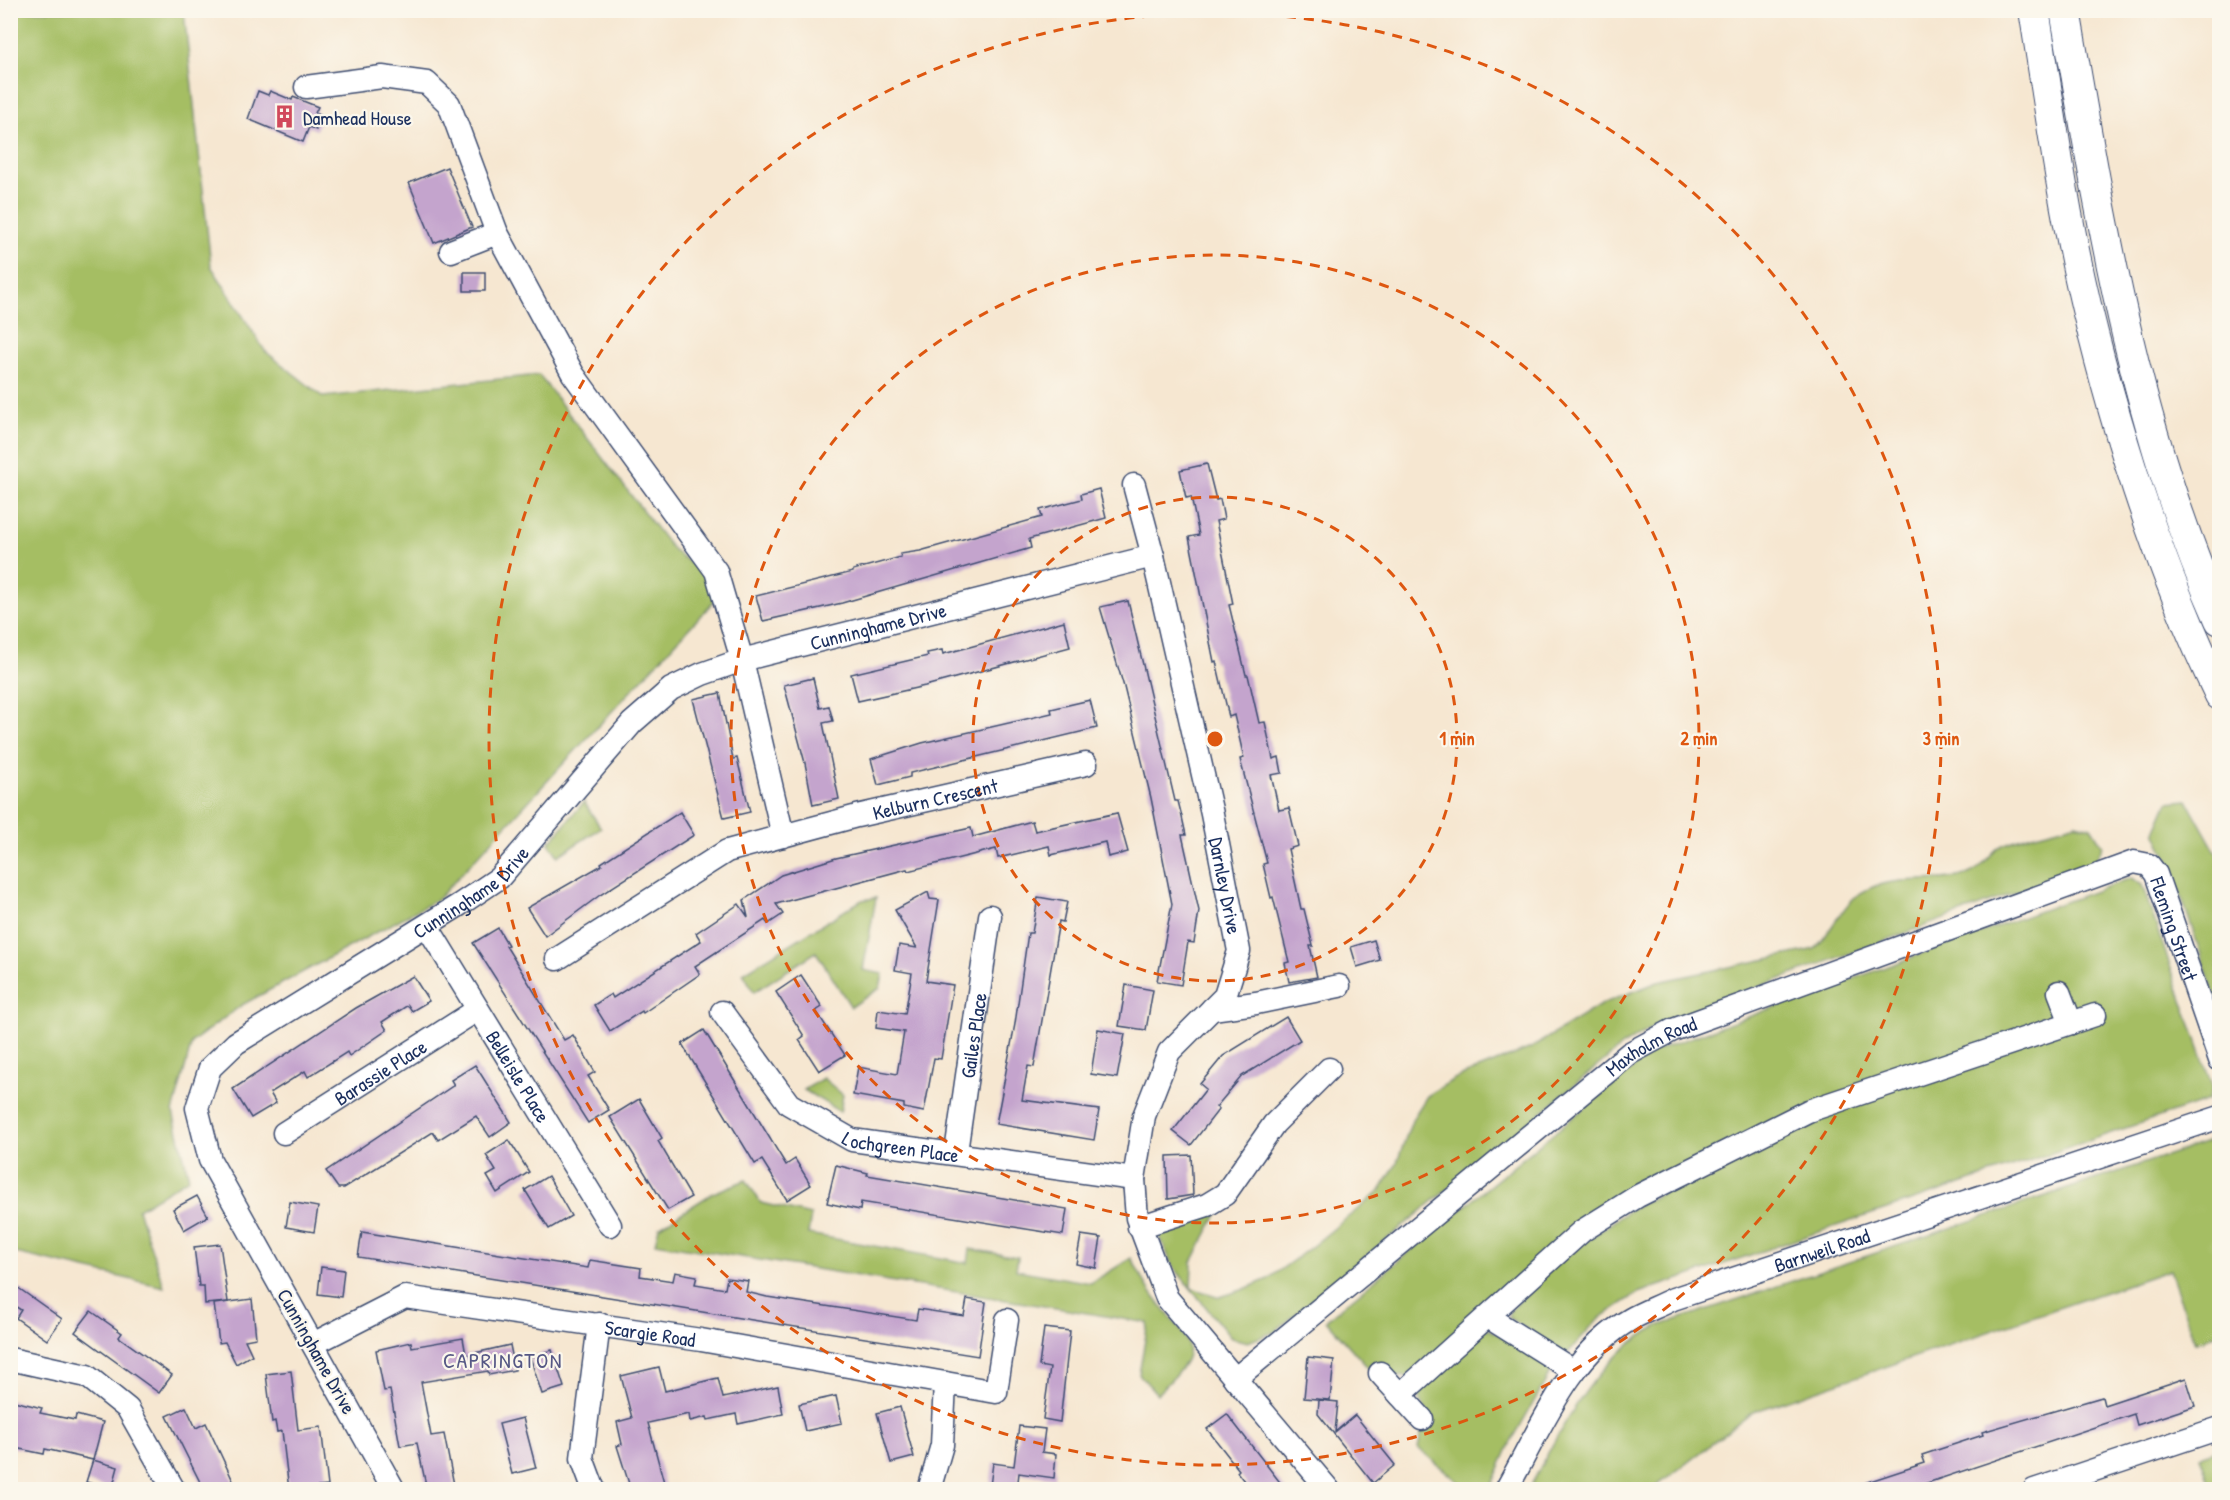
<svg xmlns="http://www.w3.org/2000/svg" width="2230" height="1500" font-family="'Patrick Hand',sans-serif">
<style>
.green{fill:#a5be64;stroke:#607661;stroke-width:1.5}
.building{fill:#c4a4cd}
.lines{fill:none;stroke-linecap:round;stroke-linejoin:round}
.minor-casing{stroke:#3c4b6f;stroke-width:25}
.major-casing{stroke:#3c4b6f;stroke-width:32}
.minor{stroke:#fff;stroke-width:22}
.major{stroke:#fff;stroke-width:30}
.ring{fill:none;stroke:#de5710;stroke-width:3;stroke-dasharray:10 8}
.labels{text-anchor:middle;dominant-baseline:central;stroke-width:4.5;stroke-linejoin:round;paint-order:stroke}
.poi-label{font-size:20px;fill:#1b2f5e;stroke:#fbf7ec;text-anchor:start}
.street-label{font-size:20px;fill:#1b2f5e;stroke:#fbf7ec}
.quarter-label{font-size:22px;letter-spacing:1.5px;fill:#565885;stroke:#fbf7ec}
.centre{fill:#de5710;stroke:#fbf7ec;stroke-width:3}
.ring-label{font-size:18px;text-anchor:middle;font-weight:bold;fill:#de5710;stroke:#fbf7ec;stroke-width:4.5;stroke-linejoin:round;paint-order:stroke}
</style>
<rect width="100%" height="100%" fill="#fbf7ec"/>
<filter id="ink" filterUnits="userSpaceOnUse"><feTurbulence type="fractalNoise" baseFrequency=".0167" numOctaves="2"/><feDisplacementMap in="SourceGraphic" scale="12" xChannelSelector="R" yChannelSelector="G"/><feConvolveMatrix kernelMatrix="1 2 1 2 8 2 1 2 1" color-interpolation-filters="sRGB"/></filter>
<filter id="wash" filterUnits="userSpaceOnUse"><feTurbulence type="fractalNoise" baseFrequency=".008" numOctaves="4" result="noise"/><feDisplacementMap in="SourceGraphic" scale="24" xChannelSelector="R" yChannelSelector="G"/><feGaussianBlur stdDeviation="1.35" result="paint"/><feColorMatrix in="noise" values="0 0 0 0 0 0 0 0 0 0 0 0 0 0 0 0 0 1.4 0 .05"/><feComposite in="paint" operator="in"/></filter>
<g filter="url(#wash)">
<rect width="100%" height="100%" fill="#f6e7d1"/>
<g class="green">
<path d="M11 11H184L211 266 265 351 323 397 539 375 673 550 709 577 717 598 438 899 242 1005 192 1042 173 1112 189 1178 138 1209 164 1287 11 1252Z"/>
<path d="M2187 800 2219 858V1008L2171 866 2155 832 2168 802Z"/>
<path d="M584 802 601 828 558 856 549 843Z"/>
<path d="M2076 823 2091 827 2103 846 2094 864 1660 1023 1622 1046 1274 1332 1248 1342 1231 1338 1172 1265 1155 1225 1213 1207 1217 1214 1192 1262 1191 1288 1220 1297 1242 1290 1268 1279 1310 1248 1380 1191 1396 1165 1413 1118 1427 1096 1454 1079 1531 1048 1602 1004 1658 982 1815 949C1830 933 1838 913 1854 898 1886 871 1930 886 1966 875 1984 869 1988 854 2001 846 2019 836 2056 830 2076 823Z"/>
<path d="M2131 878 2142 885 2213 1088 2209 1100 1638 1293 1597 1320 1566 1355 1509 1318V1312L1555 1264 1631 1209 1778 1134 2083 1009 2056 1012 2053 1019 1615 1200 1406 1377 1395 1376 1382 1362 1371 1371 1326 1320 1654 1051Z"/>
<path d="M876 898 863 970 883 974 880 988 851 1007 816 952 754 992 743 973 862 900Z"/>
<path d="M823 1078 843 1095 840 1112 804 1090Z"/>
<path d="M2219 1138V1334L2195 1342 2170 1270 1753 1412 1653 1489H1529C1561 1429 1594 1359 1658 1326Z"/>
<path d="M746 1180 761 1203 811 1215 808 1234 968 1263 970 1249 1018 1257 1016 1270 1091 1283 1131 1258C1139 1271 1146 1286 1155 1298 1191 1345 1207 1347 1157 1394L1139 1374 1148 1323 655 1243 659 1227 713 1193Z"/>
<path d="M1487 1328 1554 1366 1510 1444 1490 1489H1467L1418 1448 1423 1427 1433 1417C1427 1410 1417 1403 1420 1392Z"/>
<path d="M2219 1449V1489H2211L2200 1456Z"/>
</g>
<g id="blocks">
<g class="building">
<path d="M258 91 268 95 270 91 292 100 293 97 318 107 315 113 322 116 316 130 309 127 303 142 248 119Z"/>
<path d="M447 167 472 227 434 243 409 183Z"/>
<rect x="464" y="272" width="21" height="19"/>
<path d="M1207 464 1216 500 1220 499 1224 519 1216 521 1233 604 1229 605 1246 675H1248L1259 723 1265 722 1273 759 1279 757 1282 773 1271 775 1279 810 1289 808 1298 846 1288 849 1301 909H1304L1313 946H1310L1317 977 1289 982 1285 963 1289 962 1273 897 1271 898 1263 864 1267 863 1240 759 1244 758 1234 715 1229 717 1216 661 1214 662 1189 537 1199 535 1191 497 1186 498 1180 470Z"/>
<path d="M1099 489 1106 518 1029 539 1031 548 842 603 763 621 756 596 853 572V570L901 557 900 554 920 551 1042 517 1040 510 1082 499 1081 494Z"/>
<path d="M1128 601 1175 801H1178L1182 817 1186 835H1182L1199 911 1194 943 1188 942 1181 985 1157 981 1172 904 1151 798 1124 687 1100 607Z"/>
<path d="M1064 621 1070 647 925 686 858 701 851 674 928 656 927 653 942 650 943 654 966 648Z"/>
<path d="M813 678 820 708 829 706 833 721 823 723 839 799 813 805 805 763 784 685Z"/>
<path d="M720 693 733 759 737 758 750 812 724 818 693 699Z"/>
<path d="M1090 700 1097 728 910 773V777L878 785 871 759 922 743 1052 713 1051 709Z"/>
<path d="M680 812 694 835 600 895 545 936 527 908 602 865 601 863Z"/>
<path d="M1117 813 1128 852 1108 857 1105 842 1051 855 1049 846 998 858 996 849 908 871 907 869 776 904 783 914 768 924 765 920 695 966 700 974 643 1013 642 1011 610 1031 594 1005 611 994 613 998 701 941 696 933 739 904 748 917 744 900 781 875 836 858 971 828 973 837 1032 821 1035 831Z"/>
<path d="M928 892 930 899 939 900 926 981 953 985 941 1059 934 1058 924 1112 904 1108V1104L853 1095 858 1067 897 1074 904 1032 876 1028 878 1010 905 1014 912 973 895 970 899 945 917 948 895 910Z"/>
<path d="M1038 897 1067 902 1063 922 1059 921 1034 1067 1028 1066 1022 1100 1099 1110 1094 1140 996 1124 1015 1024 1028 933H1032Z"/>
<path d="M498 928 508 945 506 946 564 1040 573 1035 595 1072 588 1076 609 1110 588 1123 473 943Z"/>
<path d="M1374 940 1380 960 1357 967 1351 947Z"/>
<path d="M801 975 822 1007 816 1011 845 1055 819 1071 799 1040 804 1036 776 992Z"/>
<path d="M413 976 429 1001 412 1011 408 1005 382 1022 387 1030 349 1056 347 1052 308 1077 305 1071 270 1093 276 1103 251 1118 233 1089 356 1008Z"/>
<path d="M1126 985 1153 990 1146 1030 1119 1026Z"/>
<path d="M1286 1017 1300 1040 1242 1076 1216 1107 1219 1109 1191 1145 1173 1131 1206 1089 1200 1084 1223 1056Z"/>
<path d="M1098 1029 1125 1034 1117 1078 1091 1074Z"/>
<path d="M704 1030 786 1165 795 1159 811 1185 787 1200 762 1160 755 1164 682 1044Z"/>
<path d="M475 1065 511 1122 490 1137 476 1116 438 1140 433 1132 344 1188H338L326 1171 454 1085 451 1080Z"/>
<path d="M639 1099 662 1138 658 1141 691 1197 668 1210 610 1117Z"/>
<path d="M509 1140 529 1172 497 1193 487 1176 496 1171 486 1155Z"/>
<path d="M1191 1155 1193 1195 1168 1199 1167 1156Z"/>
<path d="M836 1165 868 1173 867 1175 1067 1209 1063 1235 861 1202 860 1210 827 1203Z"/>
<path d="M548 1176 571 1216 549 1229 525 1190Z"/>
<path d="M197 1196 208 1216 184 1230 173 1209Z"/>
<path d="M290 1202 318 1207 314 1232 286 1227Z"/>
<path d="M362 1232 588 1268 590 1260 641 1268 640 1276 673 1281 675 1272 697 1276 695 1284 725 1289 727 1278 748 1281 746 1292 767 1297 916 1320 918 1309 964 1316 967 1299 986 1302 978 1356 358 1257Z"/>
<path d="M1081 1235 1101 1238 1096 1268 1076 1264Z"/>
<path d="M220 1244 228 1302 205 1304 204 1286H199L194 1247Z"/>
<path d="M321 1267 344 1270 341 1297 318 1294Z"/>
<path d="M17 1287 62 1319 47 1340 16 1318 21 1310 10 1303V1297Z"/>
<path d="M252 1299 256 1338 245 1340 252 1355 236 1364 225 1342 219 1343 214 1304Z"/>
<path d="M91 1311 122 1333 119 1337 172 1375 159 1393 75 1332Z"/>
<path d="M1044 1328 1070 1331 1060 1422 1043 1419 1050 1368 1039 1366Z"/>
<path d="M463 1338 466 1355 510 1345 515 1370 489 1375 488 1371 421 1382 431 1436 444 1434 455 1490H427L417 1443 400 1446 390 1390 384 1391 376 1350 411 1342 412 1347Z"/>
<path d="M552 1350 564 1387 542 1394 530 1357Z"/>
<path d="M1308 1357 1334 1360 1330 1400 1304 1398Z"/>
<path d="M659 1367 665 1391 718 1378 723 1398 778 1386 783 1414 738 1424 736 1414 708 1420 707 1417 690 1421 689 1414 648 1423 666 1490H631L617 1446 622 1444 617 1422 632 1418 621 1376Z"/>
<path d="M291 1371 298 1430 321 1427 328 1486 289 1490 282 1431 277 1432 275 1421 272 1422 266 1374Z"/>
<path d="M2186 1378 2195 1406 2137 1425 2134 1414 1906 1490H1855V1486L1925 1463 1922 1455 1983 1435 1982 1432 2102 1397 2104 1405Z"/>
<path d="M836 1396 842 1423 805 1431 799 1404Z"/>
<path d="M10 1400 42 1408 40 1413 75 1420 76 1415 103 1422 93 1460 45 1449 44 1454 10 1447Z"/>
<path d="M1319 1400 1338 1402 1335 1432 1355 1415 1395 1465 1373 1483 1318 1414Z"/>
<path d="M186 1407 196 1428 206 1423 234 1483 222 1490H204L167 1416Z"/>
<path d="M900 1407 914 1457 891 1463 877 1413Z"/>
<path d="M1227 1414 1251 1445 1286 1490H1251L1237 1472 1239 1470 1207 1429Z"/>
<path d="M523 1418 536 1468 512 1474 499 1424Z"/>
<path d="M1019 1426 1045 1429 1042 1452 1056 1454 1054 1478 1019 1473 1017 1490 990 1486 993 1463 1014 1466Z"/>
<path d="M93 1460 118 1467 112 1489 86 1482Z"/>
</g>
</g>
</g>
<g filter="url(#ink)">
<use href="#blocks" fill-opacity="0" stroke="#3c4b6f" stroke-width="1.5"/>
<g class="lines">
<defs>
<g id="minor">
<path d="M306 87 382 77 427 83 449 104 497 233 573 374 716 571 742 660 783 836"/>
<path d="M451 251 497 233"/>
<path id="s1" d="M1134 485 1153 556 1212 814 1239 951 1225 996 1169 1052 1144 1116 1134 1179 1137 1218 1167 1298 1329 1490"/>
<path id="s2" d="M427 926 610 1225"/>
<path id="s3" d="M557 959 727 851 857 816 1086 764"/>
<path d="M2059 992 2071 1023"/>
<path d="M1212 1009 1256 1003 1339 986"/>
<path id="s4" d="M722 1012 789 1104 852 1140 1134 1179"/>
<path id="s5" d="M284 1133 477 1010"/>
<path id="s6" d="M956 1152 990 916"/>
<path d="M1139 1227 1207 1205 1225 1194 1274 1124 1329 1069"/>
<path d="M1488 1317 1574 1371"/>
<path id="s7" d="M313 1344 405 1297 701 1340 996 1392 1007 1320"/>
<path d="M10 1359 87 1376 128 1409 174 1490"/>
<path d="M1380 1373 1422 1419"/>
<path id="s8" d="M1235 1379 1630 1053 1673 1030 2134 862 2149 865 2156 874 2220 1060"/>
<path d="M1400 1395 1582 1231 1638 1196 1808 1111 2095 1015"/>
<path id="s9" d="M394 1490 210 1160 197 1108 210 1068 236 1043 459 905 499 878 632 723 671 689 702 674 742 660 1153 556"/>
<path d="M594 1490 582 1458 599 1324"/>
<path d="M929 1490 942 1445 945 1383"/>
<path id="s10" d="M1506 1490C1540 1430 1569 1354 1631 1319 1645 1311 1660 1306 1673 1299L2220 1117"/>
<path d="M2034 1490 2220 1428"/>
</g>
<g id="major">
<path d="M2034 10C2050 109 2063 208 2086 305 2118 438 2160 571 2220 695"/>
<path d="M2065 10C2101 217 2134 427 2220 620"/>
</g>
</defs>
<use href="#minor" class="minor-casing"/>
<use href="#major" class="major-casing"/>
<use href="#minor" class="minor"/>
<use href="#major" class="major"/>
</g>
</g>
<g class="ring">
<circle cx="1215" cy="739" r="242"/>
<circle cx="1215" cy="739" r="484"/>
<circle cx="1215" cy="739" r="726"/>
</g>
<defs>
<symbol id="building-bare" viewBox="-9 -9 18 18"><path d="M-4-6H4V6H1V3H-1V6H-4ZM-2.5-4.3h1.7v1.8h-1.7ZM.8-4.3h1.7v1.8H.8ZM-2.5-1h1.7V.8h-1.7ZM.8-1h1.7V.8H.8Z" fill="#d1495b" stroke="#fbf7ec" stroke-width="2.5" paint-order="stroke"/></symbol>
</defs>
<g fill-rule="evenodd">
<use href="#building-bare" x="268" y="100" width="33" height="33"/>
</g>
<g class="labels">
<g class="poi-label">
<text x="303" y="117">Damhead House</text>
</g>
<g class="street-label">
<text stroke="none"><textPath href="#s9" startOffset="1293">Cunninghame Drive</textPath></text>
<text stroke="none"><textPath href="#s3" startOffset="416">Kelburn Crescent</textPath></text>
<text stroke="none"><textPath href="#s1" startOffset="411">Darnley Drive</textPath></text>
<text stroke="none"><textPath href="#s9" startOffset="789">Cunninghame Drive</textPath></text>
<text stroke="none"><textPath href="#s8" startOffset="1136">Fleming Street</textPath></text>
<text stroke="none"><textPath href="#s6" startOffset="118">Gailes Place</textPath></text>
<text stroke="none"><textPath href="#s8" startOffset="534">Maxholm Road</textPath></text>
<text stroke="none"><textPath href="#s5" startOffset="114">Barassie Place</textPath></text>
<text stroke="none"><textPath href="#s2" startOffset="176">Belleisle Place</textPath></text>
<text stroke="none"><textPath href="#s4" startOffset="236">Lochgreen Place</textPath></text>
<text stroke="none"><textPath href="#s10" startOffset="418">Barnweil Road</textPath></text>
<text stroke="none"><textPath href="#s7" startOffset="351">Scargie Road</textPath></text>
<text transform="translate(317 1351) rotate(61)">Cunninghame Drive</text>
</g>
<g class="quarter-label">
<text x="503" y="1360">CAPRINGTON</text>
</g>
</g>
<circle cx="1215" cy="739" r="9" class="centre"/>
<g class="ring-label">
<text x="1457" y="745">1 min</text>
<text x="1699" y="745">2 min</text>
<text x="1941" y="745">3 min</text>
</g>
<rect width="2230" height="1500" fill="none" stroke="#fbf7ec" stroke-width="36"/>
</svg>
